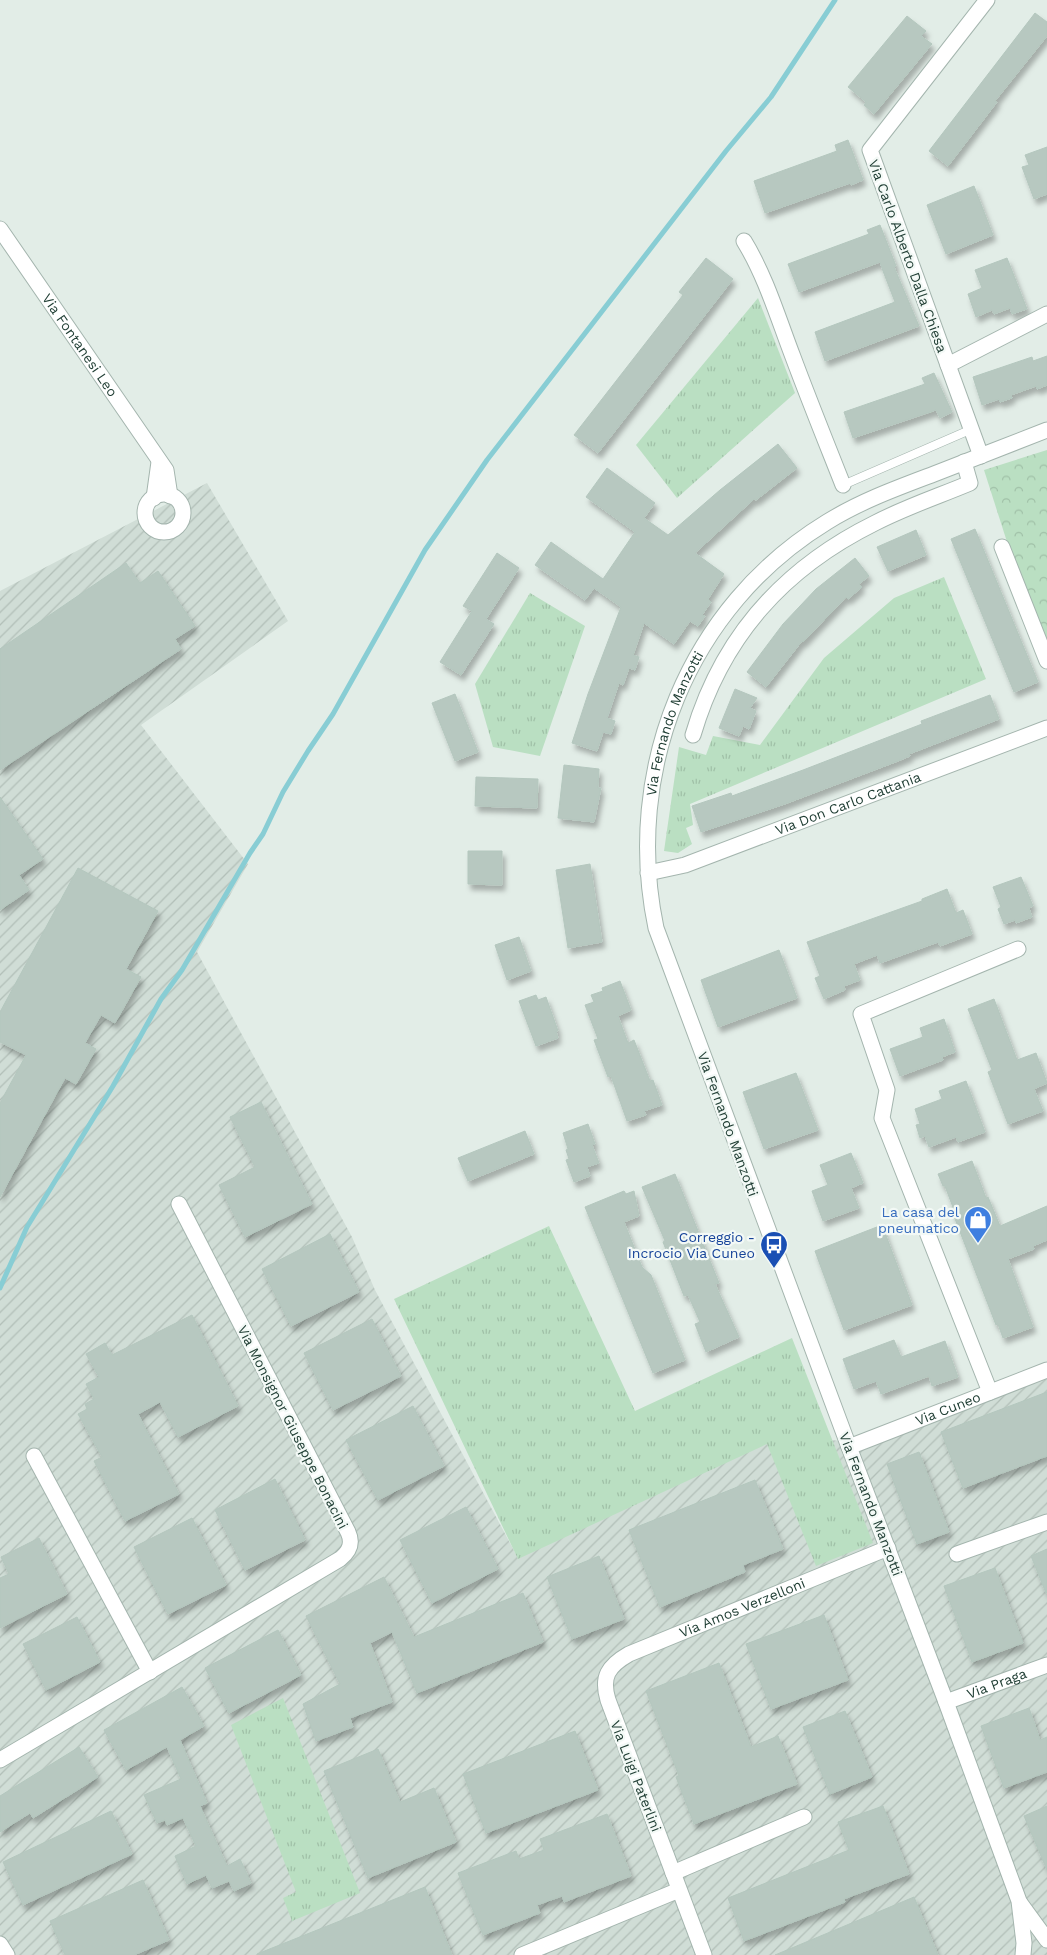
<svg xmlns="http://www.w3.org/2000/svg" width="1047" height="1955" font-family="'Work Sans',sans-serif">
<style>
.industrial{fill:url(#industrial-furrows)}
.grass{fill:url(#grass-tufts)}
.park{fill:url(#park-crowns)}
.lines{fill:none;stroke-linecap:round;stroke-linejoin:round}
.stream{stroke:#88cdd4;stroke-width:5}
.building{fill:#b7c8c0;stroke:#b4c7be;filter:url(#shadow)}
.lane-casing{stroke:#a4b5ae;stroke-width:9}
.street-casing{stroke:#a4b5ae;stroke-width:17}
.lane{stroke:#fff;stroke-width:8}
.street{stroke:#fff;stroke-width:15}
.labels{text-anchor:middle;dominant-baseline:central;stroke-width:4.5;stroke-linejoin:round;paint-order:stroke}
.street-label{font-size:14px;fill:#213f35;stroke:#f3f9f6}
.shop-label{font-size:14px;fill:#366cbe;stroke:#f3f9f6;text-anchor:end}
.transit-label{font-size:14px;fill:#164399;stroke:#f3f9f6;text-anchor:end}
</style>
<defs>
<pattern id="industrial-furrows" width="10" height="10" patternUnits="userSpaceOnUse" patternTransform="scale(1.25)"><rect width="10" height="10" fill="#d0ddd6"/><path d="M-1 1l2-2M0 10L10 0M9 11l2-2" fill="none" stroke="#b2bfb8"/></pattern>
<pattern id="grass-tufts" width="24" height="20" patternUnits="userSpaceOnUse" patternTransform="scale(1.25)"><rect width="24" height="20" fill="#badfc2"/><path d="M3 7l-1-3M5 7V3M7 7l1-3M15 17l-1-3M17 17v-4M19 17l1-3" fill="none" stroke="#a0c0a7"/></pattern>
<pattern id="park-crowns" width="20" height="18" patternUnits="userSpaceOnUse" patternTransform="scale(1.25)"><rect width="20" height="18" fill="#badfc2"/><path d="M2 6a3 3 0 1 1 6 0M12 15a3 3 0 1 1 6 0" fill="none" stroke="#a0c0a7"/></pattern>
<filter id="shadow"><feDropShadow dx="3" dy="5.5" stdDeviation="2.5" flood-color="#0004"/></filter>
</defs>
<rect width="100%" height="100%" fill="#e2ede7"/>
<path class="industrial" d="M207 483 288 621 141 725 248 864 197 952 352 1237 375 1290 518 1558 763 1434 853 1442 1047 1364V1955H0V591Z"/>
<g class="grass">
<path d="M758 298 795 393 677 498 636 445Z"/>
<path d="M944 577 986 679 690 804 693 825 686 828 692 844 678 853 664 851 679 747 706 755 713 736 760 745 824 658 894 598Z"/>
<path d="M530 593 585 626 540 756 493 747 475 684Z"/>
<path d="M549 1226 635 1411 792 1338 873 1543 816 1566 767 1444 518 1559 394 1299Z"/>
<path d="M283 1698 360 1893 292 1921 283 1898 296 1892 231 1725Z"/>
</g>
<path class="park" d="M1047 450V667L984 470Z"/>
<g class="lines">
<path class="stream" d="M0 1288 27 1227 113 1086 161 999 182 970 250 853 263 834 283 792 308 751 333 714 425 550 487 460 726 151 771 97 835 0"/>
</g>
<g class="building">
<path d="M1035 13 1047 22V36L995 101 997 102 948 166 929 151Z"/>
<path d="M907 16 926 31 921 36 932 44 874 114 864 105 866 102 848 87Z"/>
<path d="M848 140 863 180 851 185 850 183 765 213 754 181 837 151 835 145Z"/>
<path d="M1047 147V194L1034 199 1022 167 1029 165 1025 155Z"/>
<path d="M974 186 993 235 946 254 927 205Z"/>
<path d="M880 225 896 266 894 267 919 326 825 361 815 332 895 302 883 271 880 262 799 292 788 264 869 234 867 230Z"/>
<path d="M706 258 733 279 598 453 574 435 683 295 679 292Z"/>
<path d="M1007 258 1027 309 1012 314 1010 308 994 314 992 310 976 317 968 294 982 288 975 270Z"/>
<path d="M1047 356V385L1037 389 1036 386 1011 395 1012 398 1000 402 999 399 982 405 973 377 1032 357 1033 361Z"/>
<path d="M934 373 952 412 940 418 936 410 853 438 844 412 925 384 922 378Z"/>
<path d="M778 444 797 468 756 500 754 499 695 553 724 574 708 599 711 602 702 615 705 616 698 626 690 621 674 644 644 623 633 655 639 657 635 670 629 668 623 685 619 683 607 718 615 721 611 734 603 732 597 751 572 743 588 694 621 607 594 588 585 600 535 565 551 542 603 579 635 532 586 497 607 468 655 503 644 518 668 535 720 490Z"/>
<path d="M975 529 1038 682 1014 692 951 539Z"/>
<path d="M916 530 926 555 888 571 877 547Z"/>
<path d="M497 553 519 568 486 619 494 624 461 675 440 662 472 611 463 606Z"/>
<path d="M855 558 869 576 859 584 862 587 848 599 846 597 803 642 802 641 766 687 747 672 783 624 816 589Z"/>
<path d="M126 563 140 583 158 571 195 626 175 639 181 649 0 770V649Z"/>
<path d="M735 689 757 698 750 708 756 711 749 729 743 726 739 736 719 728Z"/>
<path d="M455 694 478 752 455 761 432 703Z"/>
<path d="M990 695 999 719 909 754 910 756 898 761 782 805 701 832 692 806 731 793 732 796 803 770 922 724 921 721Z"/>
<path d="M564 765 599 769 598 788H601L594 822 558 818Z"/>
<path d="M476 777 538 779 537 808 475 806Z"/>
<path d="M0 797 43 859 19 875 29 890 0 910Z"/>
<path d="M468 851H502V885L468 884Z"/>
<path d="M590 864 602 942 568 948 556 870Z"/>
<path d="M78 868 158 911 126 969 141 977 115 1023 101 1015 85 1043 96 1049 76 1084 65 1078 0 1197V1103L26 1055 0 1042V1012Z"/>
<path d="M1021 877 1033 906 1029 908 1032 917 1016 923 1015 920 1004 924 998 909 1001 907 993 887Z"/>
<path d="M947 889 956 913 963 910 972 934 940 946 938 942 880 963 877 955 854 964 860 980 844 986 845 990 824 999 815 978 820 976 807 942 922 901V899Z"/>
<path d="M519 937 531 971 507 980 495 945Z"/>
<path d="M779 950 797 998 718 1027 701 980Z"/>
<path d="M620 981 631 1010 618 1016 628 1043 634 1040 650 1081 653 1080 662 1105 644 1111 646 1115 627 1121 611 1076 608 1077 594 1040 598 1039 585 1005 594 1002 591 995 603 991 602 988Z"/>
<path d="M536 995 538 1000 546 997 558 1031H556L558 1038 536 1046 519 1001Z"/>
<path d="M994 999 1017 1060 1036 1053 1047 1083 1034 1089 1043 1111 1008 1124 988 1072 992 1070 968 1009Z"/>
<path d="M944 1019 955 1052 942 1057 943 1060 900 1076 890 1049 923 1037 920 1028Z"/>
<path d="M796 1073 818 1130 764 1149 743 1092Z"/>
<path d="M966 1081 985 1132 958 1142 956 1137 929 1147 925 1136 920 1138 916 1125 920 1124 915 1109 942 1099 939 1091Z"/>
<path d="M261 1102 312 1204 245 1237 219 1185 255 1167 230 1117Z"/>
<path d="M588 1124 595 1144 592 1145 599 1163 587 1167 590 1176 574 1182 566 1160 569 1159 566 1150 568 1149 563 1133Z"/>
<path d="M525 1131 534 1154 468 1181 458 1158Z"/>
<path d="M851 1153 863 1183 851 1188 859 1208 823 1221 812 1191 828 1185 820 1165Z"/>
<path d="M972 1161 986 1198 988 1197 1000 1226 1047 1206V1240L1033 1246 1034 1249 1008 1259 1033 1327 1003 1338 998 1324 996 1325 952 1211 954 1210 945 1186H943L938 1174Z"/>
<path d="M675 1174 719 1283 715 1284 739 1337 706 1352 695 1324 700 1322 688 1295 684 1296 663 1242 665 1241 642 1187Z"/>
<path d="M624 1191 626 1194 634 1191 639 1216 624 1222 642 1267 651 1275 685 1360 653 1373 585 1207Z"/>
<path d="M882 1225 912 1305 844 1330 815 1251Z"/>
<path d="M330 1234 359 1292 291 1326 262 1269Z"/>
<path d="M192 1315 238 1406 178 1437 160 1402 138 1414 179 1494 125 1521 94 1461 102 1457 78 1414 87 1409 85 1404 94 1399 86 1384 99 1377 86 1354 105 1343 112 1355Z"/>
<path d="M372 1319 401 1376 333 1410 304 1353Z"/>
<path d="M894 1340 901 1357 945 1341 958 1377 932 1386 929 1376 881 1394 876 1381 854 1389 843 1359Z"/>
<path d="M1047 1392V1456L963 1488 941 1432Z"/>
<path d="M413 1406 444 1466 378 1500 346 1440Z"/>
<path d="M919 1452 949 1532 917 1544 887 1464Z"/>
<path d="M275 1479 305 1540 245 1570 215 1510Z"/>
<path d="M755 1480 783 1549 743 1565 745 1572 660 1607 629 1530Z"/>
<path d="M466 1507 498 1569 432 1603 400 1540Z"/>
<path d="M192 1518 226 1585 168 1614 134 1547Z"/>
<path d="M39 1538 67 1594 0 1628V1578L9 1574 1 1557Z"/>
<path d="M1047 1549V1593H1046L1031 1556Z"/>
<path d="M599 1556 624 1619 572 1639 547 1577Z"/>
<path d="M995 1568 1023 1643 972 1662 944 1586Z"/>
<path d="M384 1577 414 1637 523 1593 543 1642 417 1693 392 1632 370 1643 392 1702 350 1718 353 1727 316 1741 303 1704 340 1684 306 1616Z"/>
<path d="M824 1615 848 1680 771 1709 746 1644Z"/>
<path d="M77 1617 100 1662 46 1690 23 1644Z"/>
<path d="M278 1630 301 1675 229 1713 205 1668Z"/>
<path d="M719 1663 751 1747 778 1736 797 1784 694 1824 676 1777 679 1776 646 1691Z"/>
<path d="M182 1687 204 1726 180 1740 207 1803 200 1806 227 1866 240 1859 251 1883 234 1891 229 1881 212 1888 206 1875 187 1884 175 1856 196 1846 183 1818 167 1825 165 1820 157 1823 144 1795 181 1779 167 1747 126 1770 104 1730Z"/>
<path d="M1029 1708 1040 1740 1047 1737V1772L1004 1788 981 1726Z"/>
<path d="M845 1711 872 1777 830 1794 803 1727Z"/>
<path d="M575 1731 598 1790 486 1833 463 1774Z"/>
<path d="M79 1747 98 1777 33 1818 30 1813 0 1832V1796Z"/>
<path d="M378 1749 400 1802 434 1788 456 1842 368 1878 324 1771Z"/>
<path d="M883 1806 909 1874 844 1899 845 1902 744 1941 728 1898 849 1850 838 1822Z"/>
<path d="M1047 1806V1870L1024 1816Z"/>
<path d="M111 1811 132 1854 23 1905 3 1862Z"/>
<path d="M607 1814 631 1876 564 1902 562 1896 537 1905 540 1913 483 1935 458 1873 516 1851 519 1859 544 1850 540 1839Z"/>
<path d="M143 1880 169 1940 134 1955H65L50 1921Z"/>
<path d="M425 1887 452 1955H257V1954Z"/>
<path d="M914 1897 938 1955H775Z"/>
</g>
<g class="lines">
<defs>
<path id="lane" d="M843 485 972 429"/>
<g id="street">
<path id="s1" d="M0 229 166 470 170 496"/>
<path d="M744 241C766 277 778 318 793 357 809 400 826 442 843 485"/>
<path d="M948 365 1047 314"/>
<path d="M981 456 870 150 987 0"/>
<circle cx="164" cy="513" r="19"/>
<path d="M154 498 159 462"/>
<path d="M1002 547 1047 661"/>
<path d="M693 735C722 636 784 568 875 523 906 507 939 496 970 483L964 462"/>
<path id="s2" d="M648 873 685 865 1047 728"/>
<path d="M990 1392 882 1118 887 1090 861 1014 1018 949"/>
<path id="s3" d="M849 1447 1047 1370"/>
<path d="M34 1456 150 1672"/>
<path d="M957 1554 1047 1522"/>
<path id="s4" d="M946 1702 1047 1665"/>
<path d="M0 1760 340 1559C350 1551 353 1543 348 1532L179 1204"/>
<path d="M673 1873 804 1817"/>
<path d="M1020 1903 1047 1940"/>
<path d="M0 1944 7 1955"/>
<path d="M522 1955 679 1890"/>
<path id="s5" d="M704 1955 608 1700C601 1677 608 1666 629 1654L888 1548"/>
<path id="s6" d="M1023 1955 1024 1943 1019 1901 946 1702 849 1447 656 928C623 770 688 607 827 522 861 501 897 488 934 474 972 459 1009 445 1047 430"/>
</g>
</defs>
<use href="#lane" class="lane-casing"/>
<use href="#street" class="street-casing"/>
<use href="#lane" class="lane"/>
<use href="#street" class="street"/>
</g>
<defs>
<symbol id="shop-pin" viewBox="-11 -11 22 30"><path d="M0 17L-7.5 6A9.5 9.5 0 1 1 7.5 6Z" fill="#3f7fe0" stroke="#f3f9f6"/><path d="M-5-2.5h2.3a2.7 3.5 0 0 1 5.4 0H5L5.5 6h-11ZM-1.5-2.5h3a1.5 2.3 0 0 0-3 0Z" fill="#fff"/></symbol>
<symbol id="bus-pin" viewBox="-11 -11 22 30"><path d="M0 17L-7.5 6A9.5 9.5 0 1 1 7.5 6Z" fill="#1a4fb4" stroke="#f3f9f6"/><path d="M-5-6H5V4H4V6H2V4H-2V6H-4V4H-5ZM-3.5-4V0h7V-4ZM-3.5 1.2v1.5H-2V1.2ZM2 1.2v1.5H3.5V1.2Z" fill="#fff"/></symbol>
</defs>
<g fill-rule="evenodd">
<use href="#shop-pin" x="962" y="1204" width="32" height="43"/>
<use href="#bus-pin" x="758" y="1229" width="32" height="43"/>
</g>
<g class="labels">
<g class="street-label">
<text transform="translate(908 256) rotate(70)">Via Carlo Alberto Dalla Chiesa</text>
<text stroke="none"><textPath href="#s1" startOffset="141">Via Fontanesi Leo</textPath></text>
<text stroke="none"><textPath href="#s6" startOffset="1302">Via Fernando Manzotti</textPath></text>
<text stroke="none"><textPath href="#s2" startOffset="212">Via Don Carlo Cattania</textPath></text>
<text transform="translate(728 1124) rotate(70)">Via Fernando Manzotti</text>
<text stroke="none"><textPath href="#s3" startOffset="106">Via Cuneo</textPath></text>
<text transform="translate(293 1427) rotate(63)">Via Monsignor Giuseppe Bonacini</text>
<text transform="translate(871 1504) rotate(69)">Via Fernando Manzotti</text>
<text stroke="none"><textPath href="#s5" startOffset="451">Via Amos Verzelloni</textPath></text>
<text stroke="none"><textPath href="#s4" startOffset="54">Via Praga</textPath></text>
<text transform="translate(636 1776) rotate(69)">Via Luigi Paterlini</text>
</g>
<g class="shop-label">
<text x="959" y="1212">La casa del<tspan x="959" dy="16">pneumatico</tspan></text>
</g>
<g class="transit-label">
<text x="755" y="1237">Correggio -<tspan x="755" dy="16">Incrocio Via Cuneo</tspan></text>
</g>
</g>
</svg>
